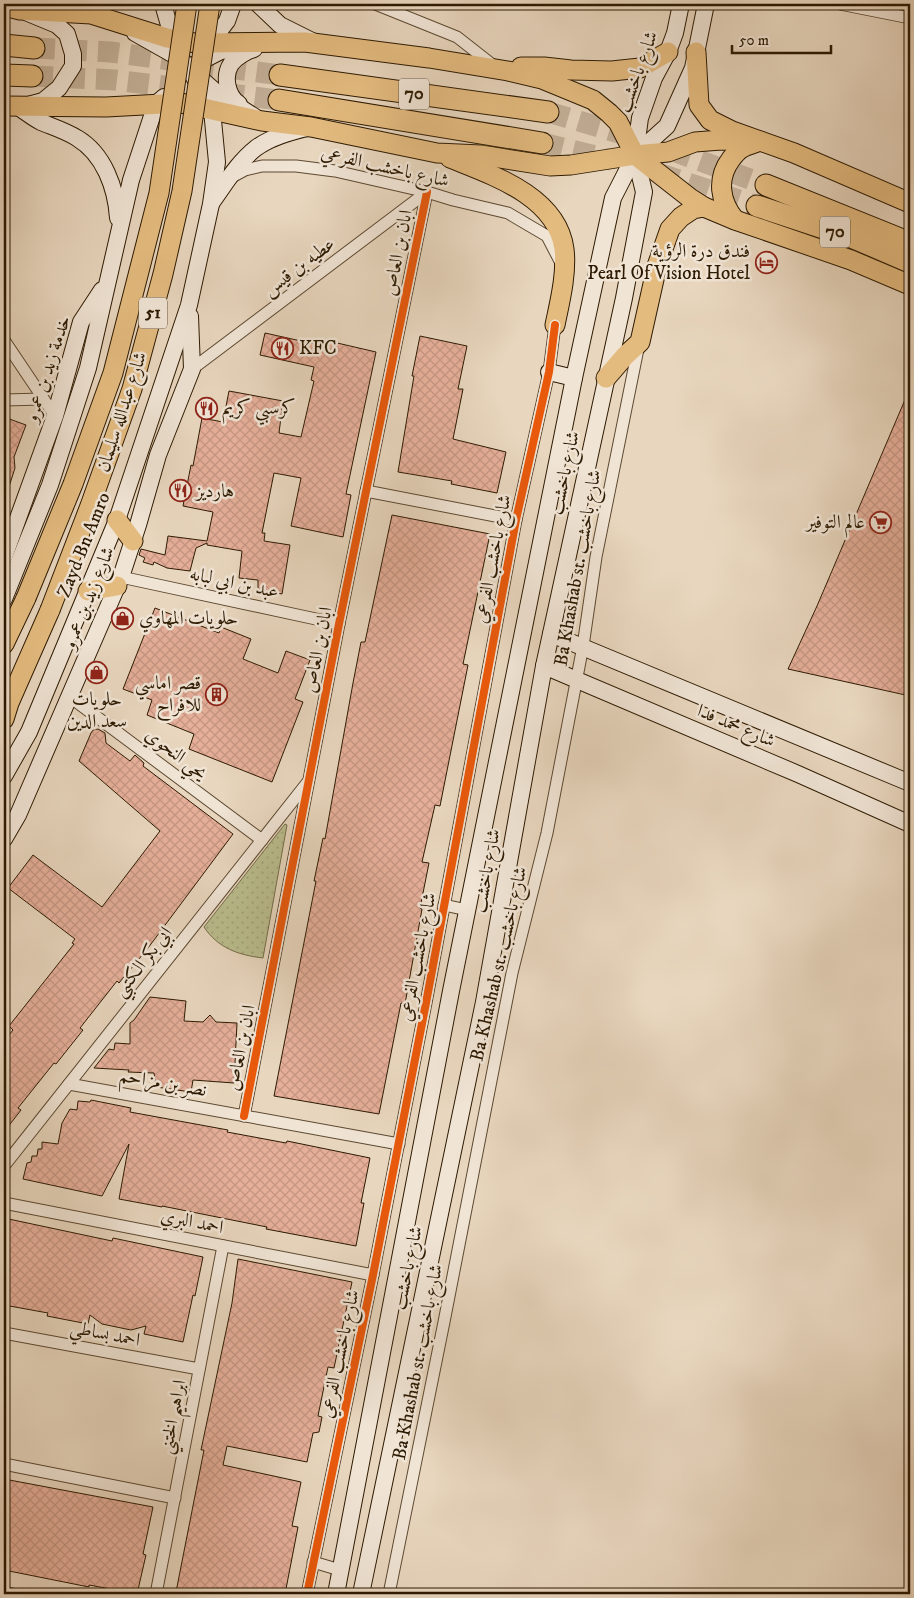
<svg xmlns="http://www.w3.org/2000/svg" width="914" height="1598" font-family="'IM FELL DW Pica',Amiri,serif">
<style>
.park{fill:url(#park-dots);stroke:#746c48}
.building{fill:url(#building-cross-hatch);stroke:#2d1a02}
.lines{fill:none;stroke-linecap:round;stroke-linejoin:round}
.highway-tunnel{stroke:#c3b098;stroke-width:21;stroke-dasharray:21 11;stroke-linecap:butt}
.street-casing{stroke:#5c4931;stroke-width:13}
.secondary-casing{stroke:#2d1a02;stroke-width:18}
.primary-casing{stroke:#2d1a02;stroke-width:21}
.highway-casing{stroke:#2d1a02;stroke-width:23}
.street{stroke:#f0e4d5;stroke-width:11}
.secondary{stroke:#f0e4d5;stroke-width:16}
.primary{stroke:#e4bb7f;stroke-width:19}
.highway{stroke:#e4bb7f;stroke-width:21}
.primary-bridge-casing{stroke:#2d1a02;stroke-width:21;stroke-linecap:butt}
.primary-bridge{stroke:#e4bb7f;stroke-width:19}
.cycleway-casing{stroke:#f0e4d5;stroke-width:11}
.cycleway{stroke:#e8590c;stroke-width:8}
.labels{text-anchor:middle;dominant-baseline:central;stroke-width:5;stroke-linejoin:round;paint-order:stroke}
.shield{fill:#f0e4d5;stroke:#685741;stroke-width:1}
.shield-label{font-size:18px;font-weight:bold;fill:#2d1a02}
.street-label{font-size:19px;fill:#2d1a02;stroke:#f0e4d5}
.poi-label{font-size:19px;fill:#2d1a02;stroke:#f0e4d5;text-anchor:start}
</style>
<defs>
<pattern id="park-dots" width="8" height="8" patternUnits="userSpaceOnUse" patternTransform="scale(1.25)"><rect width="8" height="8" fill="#babd8e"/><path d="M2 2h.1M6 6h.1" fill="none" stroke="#a0a279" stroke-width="1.8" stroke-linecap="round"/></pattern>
<pattern id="building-cross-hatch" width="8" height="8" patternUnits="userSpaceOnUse" patternTransform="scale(1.25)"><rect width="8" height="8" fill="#e6af9a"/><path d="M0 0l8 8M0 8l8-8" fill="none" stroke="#c69683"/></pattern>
</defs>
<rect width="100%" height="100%" fill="#e8d6be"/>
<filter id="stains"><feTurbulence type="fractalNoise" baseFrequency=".004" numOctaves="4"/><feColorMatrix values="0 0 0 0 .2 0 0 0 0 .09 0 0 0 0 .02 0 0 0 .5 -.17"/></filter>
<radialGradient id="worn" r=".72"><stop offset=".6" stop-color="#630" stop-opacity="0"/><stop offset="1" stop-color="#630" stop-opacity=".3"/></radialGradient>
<path class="park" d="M285 824 287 825 263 958C238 955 218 948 204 927Z"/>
<g class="building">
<path d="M265 333 319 345 320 339 376 352 346 494 351 495 343 537 291 526 301 478 274 473 262 533H265L264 541 290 545 282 594 258 589V580L239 578 242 551 207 545V543L196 548 190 571 167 568 154 562 153 565 143 562 145 558 139 555 141 549 165 555 168 536 207 541 213 512 183 506 191 465 193 466 202 418 223 422 229 391 283 401 279 433 301 437 314 381 311 380 314 367 260 355Z"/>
<path d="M420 336 467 346 458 389H463L453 439 506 452 497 493 451 484 452 481 398 472 414 376H412Z"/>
<path d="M910 388V696L788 669 817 606Z"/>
<path d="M4 417 26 425 14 457 15 468 6 496H4Z"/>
<path d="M392 515 490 534 463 664 468 665 440 806 435 805 422 862 429 863 420 908 422 909 405 1004 401 1003 379 1114 274 1096 316 881H314L323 838 325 839 353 683 361 642H365Z"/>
<path d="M155 608 219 633 221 627 251 639 243 659 278 673 286 651 310 660 295 699 303 702 272 782 189 749 194 734 147 715 152 700 123 689Z"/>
<path d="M98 729 105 733 106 743 130 761 135 755 144 763 143 766 233 834 148 948 119 983 117 981 80 1028 83 1030 56 1064 54 1063 18 1108 21 1110 4 1132V1041L13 1030 9 1026 74 944 72 943 75 939 8 888 33 855 102 907 160 831 79 761 91 733 93 730Z"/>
<path d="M150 997 186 1001 184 1021 203 1022 210 1015 216 1022 237 1023 234 1083 193 1080 191 1092 156 1087 154 1073 128 1072 129 1070 94 1068 109 1049 114 1050 115 1043 130 1044V1023L134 1020Z"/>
<path d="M91 1100 131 1108 130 1112 228 1130 227 1132 286 1143 287 1141 370 1158 361 1203H364L356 1246 266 1229 267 1227 162 1206V1207L119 1199 129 1144 102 1196 23 1179 27 1163 31 1162 32 1156H37L38 1149H42V1142L58 1144 62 1123 70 1109 77 1110 78 1101 90 1102Z"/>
<path d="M4 1218 112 1241 113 1238 203 1257 195 1296 193 1295 183 1342 144 1334 146 1326 131 1330 102 1324 90 1315 88 1324 47 1316 48 1313 4 1305V1275L7 1258 4 1257Z"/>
<path d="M238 1259 352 1282 334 1368 328 1367 318 1416 322 1417 319 1432 313 1433 307 1462 227 1446 223 1465 301 1482 292 1526 298 1527 285 1594H189L176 1592 204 1450H201L232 1303Z"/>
<path d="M4 1479 153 1507 143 1554 146 1555 137 1594 89 1585V1587L4 1570Z"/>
</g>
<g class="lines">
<g class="highway-tunnel">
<path d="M34 48 111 52 280 75"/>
<path d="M32 76 115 80 279 100"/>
<path d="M548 112 643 140 766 185"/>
<path d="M542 143 612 160"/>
<path d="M658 173 757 206"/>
</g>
<defs>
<g id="street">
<path d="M375 4 457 37 494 66"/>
<path d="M840 4 910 18"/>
<path d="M232 177 245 170 262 166H296L335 171 427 192 453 200 508 213 547 236 561 263"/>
<path d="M4 340 55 416"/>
<path d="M192 369 427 192"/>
<path d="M4 400 43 399"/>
<path d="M366 491 516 520"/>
<path d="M121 577 339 624"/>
<path d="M70 697 262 840"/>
<path d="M444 905 467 910"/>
<path d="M69 1084 399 1144"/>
<path d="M244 1116 339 624 427 192"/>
<path d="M4 1166 307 783"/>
<path d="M4 1203 373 1275"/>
<path d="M4 1333 199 1369"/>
<path d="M4 1464 175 1498"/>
<path d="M313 1562 340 1570"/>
<path d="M4 1593 12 1594"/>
<path d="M156 1594 223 1246"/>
<path d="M307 1594 373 1275 426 1003 516 520 549 372 555 325"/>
<path d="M389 1594 444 1322 512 973 547 833 583 646 596 557 639 344"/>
</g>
<g id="secondary">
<path d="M163 4 173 39 178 49"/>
<path d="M258 4 280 25 314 42"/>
<path d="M204 51 227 21 233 4"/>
<path d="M192 66 221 51 239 48"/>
<path d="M200 78 216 92 255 117"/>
<path d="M239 104C227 96 223 76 231 64 236 57 247 51 254 49"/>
<path d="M28 105 43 101 59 88 73 66V54L67 34 57 25 28 13"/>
<path d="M18 107C26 112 33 118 41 122 53 127 66 131 77 138 104 154 116 188 118 218"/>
<path d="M212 202C225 184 238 162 256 148 271 137 290 132 307 128"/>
<path d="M549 372 574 378"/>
<path d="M4 557 55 416 81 322 102 290"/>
<path d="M4 599 50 485 88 368 131 180 156 104 164 97"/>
<path d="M551 634 910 783"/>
<path d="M544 666 798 774 910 824"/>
<path d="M4 776 29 732 117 520 189 305 211 204 217 162 212 110 189 68 181 59 135 33"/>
<path d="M4 839 18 815 121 577 138 525 158 455 192 369 190 316"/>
<path d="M336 1594 451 991 574 378 613 198 635 155 640 118 654 78 668 52 675 33 681 4"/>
<path d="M361 1594 484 1002 544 666 624 298 644 192 635 155 667 126 693 68 706 4"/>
</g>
<g id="primary">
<path d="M4 6 20 10 91 14 167 38 195 43 305 42 429 58 508 71 542 79 593 100 609 113 618 122 635 155 690 198 704 207"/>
<path d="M696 52 699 105 710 120 732 131 794 153 910 203"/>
<path d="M521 67H544L571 70 612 71 640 68 668 52"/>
<path d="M4 106 106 107 181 103 262 121 311 127 437 153 481 155 550 166 571 165 635 155 668 152 695 142 721 140 760 141"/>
<path d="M450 158C492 175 557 196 564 249 567 273 560 301 555 325"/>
<path d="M735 220C720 202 716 179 731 159 734 155 738 150 742 148 747 145 753 144 757 142"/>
<path d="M606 378 625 356 640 342 657 266 670 229 681 217 693 209 704 207 735 220 851 260 910 285"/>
<path d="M117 520 133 541"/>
<path d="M88 591 117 586"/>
<path d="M4 644 26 598"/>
<path d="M4 719 9 703 50 610"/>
</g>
<g id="highway">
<path d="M4 45 34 48"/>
<path d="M4 75 32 76"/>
<path d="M280 75 548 112"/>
<path d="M279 100 542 143"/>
<path d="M766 185 910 243"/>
<path d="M757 206 854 238 910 262"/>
</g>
</defs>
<use href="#street" class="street-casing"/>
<use href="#secondary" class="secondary-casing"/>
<use href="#primary" class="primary-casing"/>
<use href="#highway" class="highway-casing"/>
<use href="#street" class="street"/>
<use href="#secondary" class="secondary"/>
<use href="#primary" class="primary"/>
<use href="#highway" class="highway"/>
<defs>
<g id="primary-bridge">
<path d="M26 598 73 484 113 373 159 193 187 4"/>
<path d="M50 610 90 506 132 389 163 274 182 191 210 4"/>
</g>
</defs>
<use href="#primary-bridge" class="primary-bridge-casing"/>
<use href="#primary-bridge" class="primary-bridge"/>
<defs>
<g id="cycleway">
<path d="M244 1116 339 624 427 192"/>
<path d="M307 1594 373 1275 426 1003 516 520 549 372 555 325"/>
</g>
</defs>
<use href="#cycleway" class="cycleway-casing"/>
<use href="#cycleway" class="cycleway"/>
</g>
<defs>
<symbol id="hotel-ring" viewBox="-11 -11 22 22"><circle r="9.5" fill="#f0e4d5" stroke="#8f2418" stroke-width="1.5"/><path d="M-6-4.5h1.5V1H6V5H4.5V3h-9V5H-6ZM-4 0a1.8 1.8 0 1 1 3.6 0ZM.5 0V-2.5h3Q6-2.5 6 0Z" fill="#8f2418"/></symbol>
<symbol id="restaurant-ring" viewBox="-11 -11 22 22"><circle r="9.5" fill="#f0e4d5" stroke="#8f2418" stroke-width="1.5"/><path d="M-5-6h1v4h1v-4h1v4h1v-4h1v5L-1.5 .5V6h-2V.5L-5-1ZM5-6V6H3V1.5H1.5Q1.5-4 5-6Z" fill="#8f2418"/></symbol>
<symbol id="supermarket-ring" viewBox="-11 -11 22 22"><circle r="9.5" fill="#f0e4d5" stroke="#8f2418" stroke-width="1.5"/><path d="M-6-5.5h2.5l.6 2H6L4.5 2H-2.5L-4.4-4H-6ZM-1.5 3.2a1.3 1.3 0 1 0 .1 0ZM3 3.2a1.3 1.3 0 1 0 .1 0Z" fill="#8f2418"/></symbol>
<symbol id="shop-ring" viewBox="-11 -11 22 22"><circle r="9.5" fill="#f0e4d5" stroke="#8f2418" stroke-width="1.5"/><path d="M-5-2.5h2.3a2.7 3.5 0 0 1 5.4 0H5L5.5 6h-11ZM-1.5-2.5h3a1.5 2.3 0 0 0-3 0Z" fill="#8f2418"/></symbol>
<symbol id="building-ring" viewBox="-11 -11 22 22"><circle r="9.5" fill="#f0e4d5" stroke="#8f2418" stroke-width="1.5"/><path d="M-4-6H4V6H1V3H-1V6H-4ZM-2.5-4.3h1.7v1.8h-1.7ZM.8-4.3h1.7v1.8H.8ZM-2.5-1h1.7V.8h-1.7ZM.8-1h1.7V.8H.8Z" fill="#8f2418"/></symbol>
</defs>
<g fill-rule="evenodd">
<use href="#hotel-ring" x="754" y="250" width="25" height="25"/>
<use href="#restaurant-ring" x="270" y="336" width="25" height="25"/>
<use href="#restaurant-ring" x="194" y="396" width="25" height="25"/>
<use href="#restaurant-ring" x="168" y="478" width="25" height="25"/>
<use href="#supermarket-ring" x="868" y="510" width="25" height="25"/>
<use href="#shop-ring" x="110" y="606" width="25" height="25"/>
<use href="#shop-ring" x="84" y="660" width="25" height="25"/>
<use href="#building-ring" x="204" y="682" width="25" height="25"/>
</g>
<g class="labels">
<g class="shield">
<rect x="399" y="78.5" width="30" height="31" rx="4"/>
<rect x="820" y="216.5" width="30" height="31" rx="4"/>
<rect x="139" y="297.5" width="28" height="31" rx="4"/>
</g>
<g class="shield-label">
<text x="414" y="94">70</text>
<text x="835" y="232">70</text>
<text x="153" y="313">51</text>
</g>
<g class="street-label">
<text transform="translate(638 72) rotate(-70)">شارع باخشب</text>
<text transform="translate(385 167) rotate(13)">شارع باخشب الفرعي</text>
<text transform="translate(398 253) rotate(-79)">ابان بن العاص</text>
<text transform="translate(299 267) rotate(-37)">عطيه بن قيس</text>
<text transform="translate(48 369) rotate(-72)">خدمة زيد بن عمرو</text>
<text transform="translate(122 412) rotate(-72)">شارع عبدالله سليمان</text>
<text transform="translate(565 473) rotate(-78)">شارع باخشب</text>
<text transform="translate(84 545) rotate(-68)">Zayd Bn Amro</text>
<text transform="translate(493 559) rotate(-79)">شارع باخشب الفرعي</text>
<text transform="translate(578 568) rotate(-80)">Ba Khashab st. شارع باخشب</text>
<text transform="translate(234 583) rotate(12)">عبد بن ابي لبابه</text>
<text transform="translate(89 598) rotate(-68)">شارع زيد بن عمرو</text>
<text transform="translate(318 650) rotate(-79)">ابان بن العاص</text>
<text transform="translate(736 726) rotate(23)">شارع محمد فدا</text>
<text transform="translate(176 754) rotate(37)">يحي النحوي</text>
<text transform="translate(487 871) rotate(-80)">شارع باخشب</text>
<text transform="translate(418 957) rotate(-79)">شارع باخشب الفرعي</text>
<text transform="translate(143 962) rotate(-52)">ابي بكر الكتبي</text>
<text transform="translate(499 964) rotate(-77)">Ba Khashab st. شارع باخشب</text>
<text transform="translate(241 1048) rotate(-79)">ابان بن العاص</text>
<text transform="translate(163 1083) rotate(10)">نصر بن مزاحم</text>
<text transform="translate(192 1222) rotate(11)">احمد البري</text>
<text transform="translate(408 1268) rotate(-78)">شارع باخشب</text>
<text transform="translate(105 1334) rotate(11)">احمد بساطي</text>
<text transform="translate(340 1354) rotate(-78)">شارع باخشب الفرعي</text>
<text transform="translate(418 1362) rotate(-79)">Ba Khashab st. شارع باخشب</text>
<text transform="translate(173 1417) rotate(-79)">ابراهيم الختني</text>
</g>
<g class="poi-label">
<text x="750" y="251" text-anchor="end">فندق درة الرؤية<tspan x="750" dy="22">Pearl Of Vision Hotel</tspan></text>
<text x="299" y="348">KFC</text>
<text x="222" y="408">كرسبي كريم</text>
<text x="196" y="491">هارديز</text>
<text x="865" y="522" text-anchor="end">عالم التوفير</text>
<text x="139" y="618">حلويات المهاوي</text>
<text x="201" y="683" text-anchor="end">قصر اماسي<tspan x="201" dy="22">للافراح</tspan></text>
<text x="97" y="699" text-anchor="middle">حلويات<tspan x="97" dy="22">سعد الدين</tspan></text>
</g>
</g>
<rect width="914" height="1598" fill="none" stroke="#e8d6be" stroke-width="20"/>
<rect x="5" y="5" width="904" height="1588" fill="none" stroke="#2d1a02" stroke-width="2.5"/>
<rect x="10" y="10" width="894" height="1578" fill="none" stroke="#2d1a02"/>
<path d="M732 45v8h99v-8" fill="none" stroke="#2d1a02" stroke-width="2.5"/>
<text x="739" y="45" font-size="15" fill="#2d1a02" stroke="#f0e4d5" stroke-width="4" paint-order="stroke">50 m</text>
<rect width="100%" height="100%" filter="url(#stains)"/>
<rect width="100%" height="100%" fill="url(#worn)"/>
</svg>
